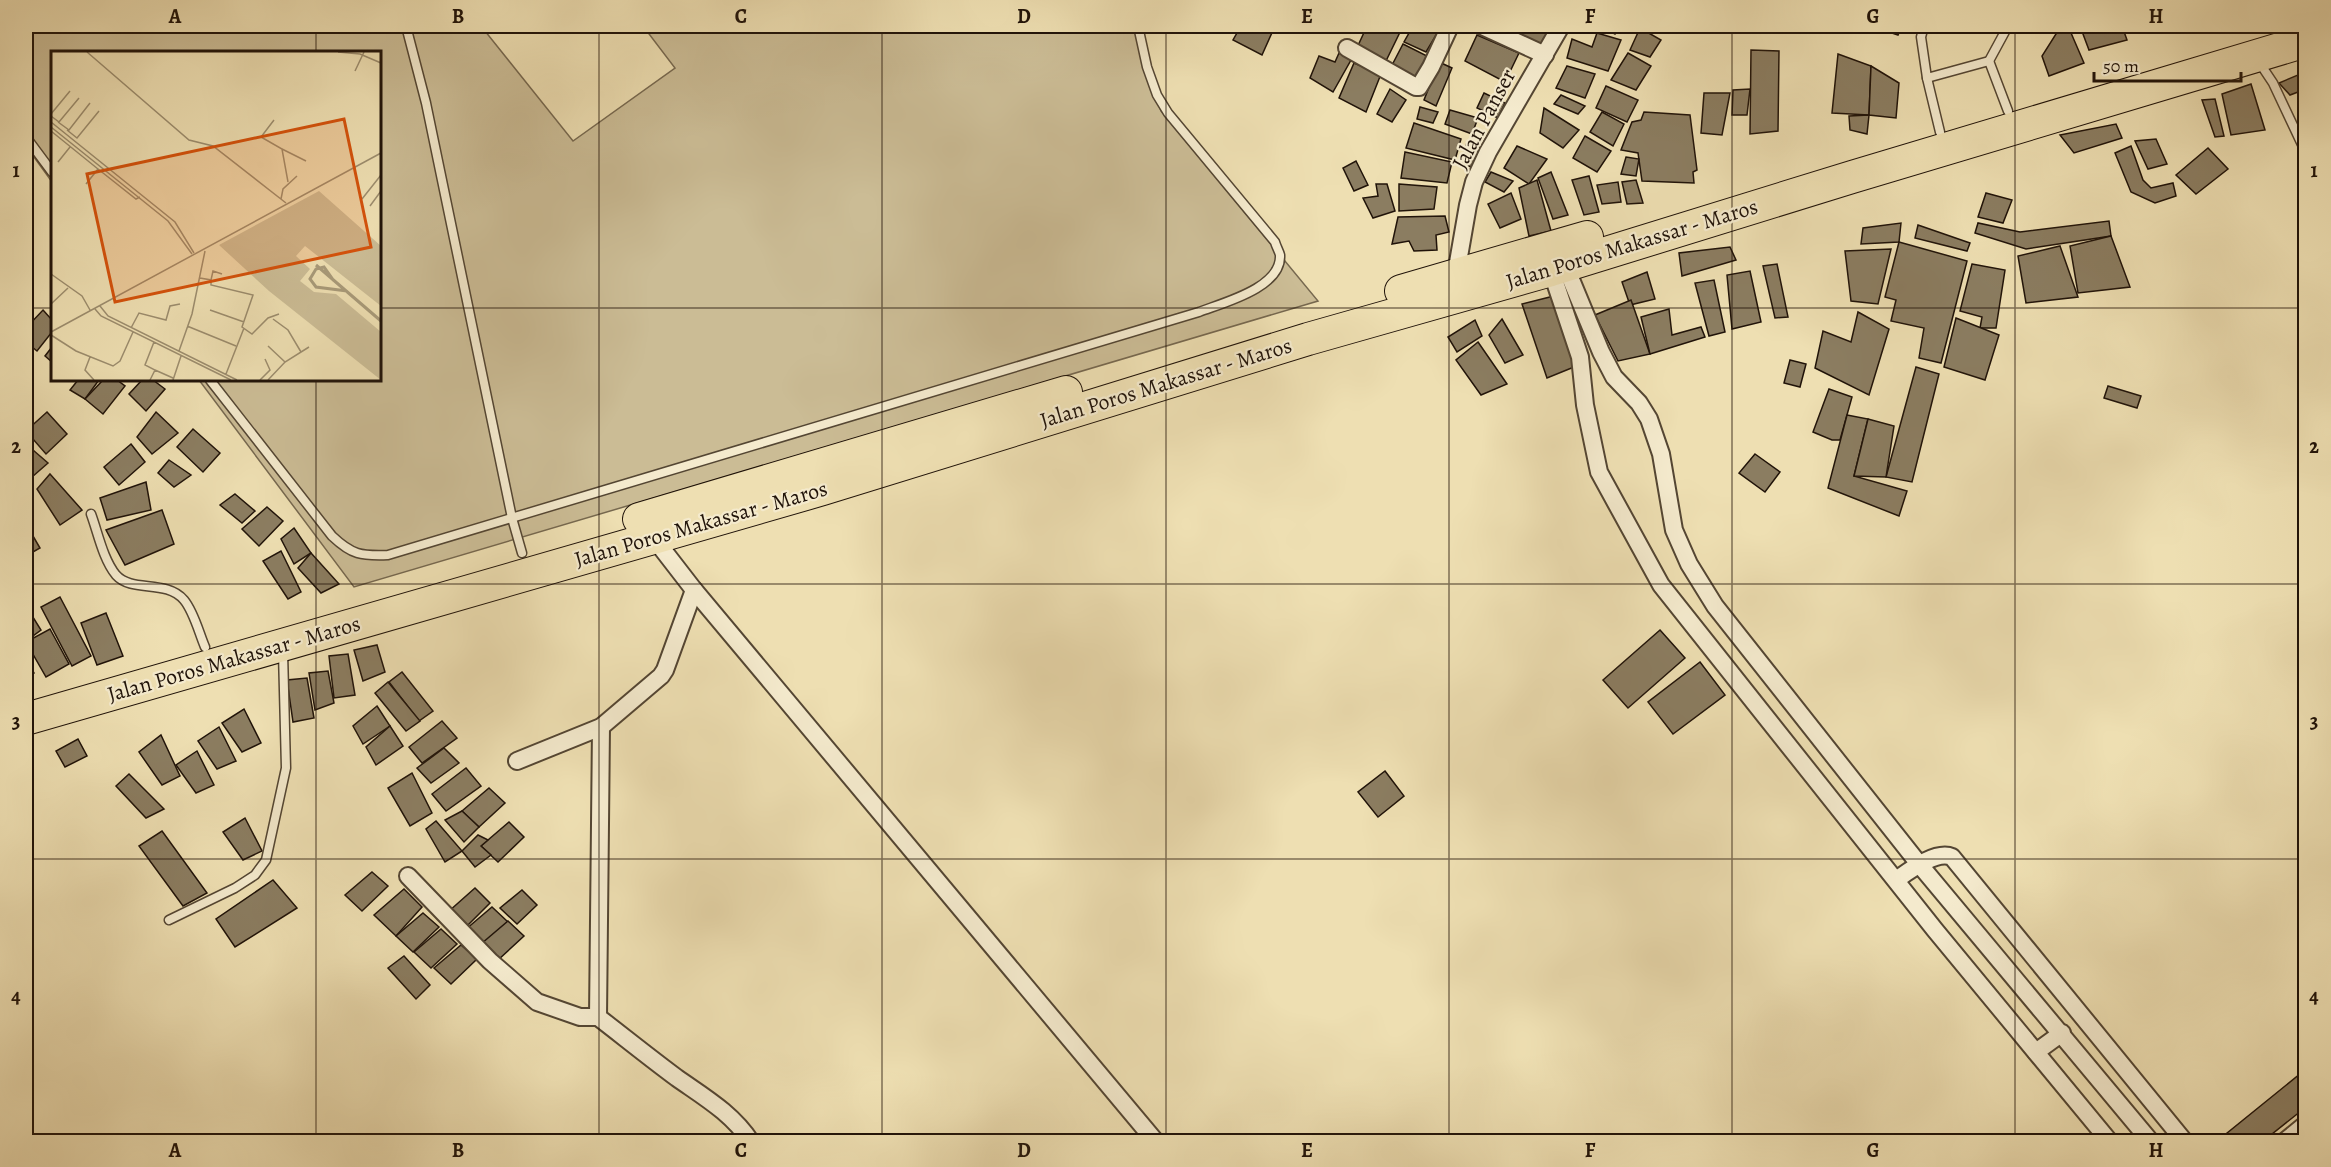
<svg xmlns="http://www.w3.org/2000/svg" width="2331" height="1167" font-family="Alegreya,serif">
<style>
.green{fill:#cbbc95;stroke:#76684f;stroke-width:1.5}
.building{fill:#8b7d61;stroke:#201309;stroke-width:1.5}
.lines{fill:none;stroke-linecap:round;stroke-linejoin:round}
.lane-casing{stroke:#544633;stroke-width:11}
.street-casing{stroke:#544633;stroke-width:20}
.highway-casing{stroke:#201309;stroke-width:34}
.lane{stroke:#f4eacd;stroke-width:8}
.street{stroke:#f4eacd;stroke-width:16}
.highway{stroke:#eedfb2;stroke-width:32}
.grid{fill:none;stroke:#201309;stroke-width:1.5;stroke-opacity:0.55}
.labels{text-anchor:middle;dominant-baseline:central;stroke-width:4.5;stroke-linejoin:round;paint-order:stroke}
.street-label{font-size:22px;fill:#201309;stroke:#f4eacd}
.inset-river{fill:none;stroke:#a89a79;stroke-width:3}
.inset-road{fill:none;stroke:#9c8d6e;stroke-width:1.5}
.view{fill:#d4520c;fill-opacity:0.15;stroke:#d4520c;stroke-width:3}
.inset-edge{fill:none;stroke:#201309;stroke-width:3}
.neatline{fill:none;stroke:#201309;stroke-width:2}
.grid-label{font-size:20px;text-anchor:middle;font-weight:bold;fill:#201309}
</style>
<rect width="100%" height="100%" fill="#eedfb2"/>
<filter id="stains"><feTurbulence type="fractalNoise" baseFrequency=".00333" numOctaves="4"/><feColorMatrix values="0 0 0 0 .2 0 0 0 0 .09 0 0 0 0 .02 0 0 0 .5 -.17"/></filter>
<radialGradient id="worn" r=".72"><stop offset=".6" stop-color="#630" stop-opacity="0"/><stop offset="1" stop-color="#630" stop-opacity=".3"/></radialGradient>
<path class="green" d="M26 26H481L573 141 675 68 643 26H1136L1161 111 1318 301 354 587 199 380H380V52H52V182L26 146Z"/>
<g class="building">
<path d="M1241 26H1275L1262 55 1233 40Z"/>
<path d="M1367 26H1403L1384 65 1356 50Z"/>
<path d="M1413 26H1422L1438 32 1426 52 1404 42Z"/>
<path d="M1524 26 1550 33 1541 48 1519 39Z"/>
<path d="M1599 26H1620L1615 34Z"/>
<path d="M1885 26H1902L1898 35 1883 30Z"/>
<path d="M2061 26H2068L2084 63 2049 76 2042 56Z"/>
<path d="M2080 26H2122L2127 40 2089 50Z"/>
<path d="M1640 28 1661 40 1650 57 1630 50Z"/>
<path d="M1597 33 1621 40 1608 71 1567 58 1572 39 1592 47Z"/>
<path d="M1477 35 1519 53 1505 82 1465 61Z"/>
<path d="M1403 44 1429 57 1418 80 1390 69Z"/>
<path d="M1751 50 1779 51 1778 131 1750 134Z"/>
<path d="M1339 53 1351 60 1333 92 1310 78 1319 56 1335 62Z"/>
<path d="M1628 53 1651 66 1636 90 1611 80Z"/>
<path d="M1838 54 1871 66 1869 115 1832 113Z"/>
<path d="M1439 62 1452 68 1436 106 1424 100Z"/>
<path d="M1354 63 1381 74 1366 112 1339 98Z"/>
<path d="M1567 66 1595 74 1585 98 1556 88Z"/>
<path d="M1871 66 1899 83 1896 118 1869 115Z"/>
<path d="M2305 72 2306 89 2290 95 2279 83Z"/>
<path d="M2251 84 2265 130 2231 135 2222 94Z"/>
<path d="M1606 86 1638 100 1627 122 1596 108Z"/>
<path d="M1390 89 1406 100 1392 122 1377 114Z"/>
<path d="M1750 89 1747 115H1732L1733 90Z"/>
<path d="M1484 93 1505 103 1498 118 1477 108Z"/>
<path d="M1704 93H1730L1722 135 1701 133Z"/>
<path d="M1561 95 1585 106 1578 114 1554 104Z"/>
<path d="M2215 99 2224 136 2215 137 2202 100Z"/>
<path d="M1420 107 1438 112 1433 123 1417 119Z"/>
<path d="M1544 108 1579 130 1563 148 1540 133Z"/>
<path d="M1450 110 1478 118 1472 134 1445 124Z"/>
<path d="M1602 112 1624 124 1613 146 1590 132Z"/>
<path d="M1644 112 1690 115 1697 170 1693 172 1694 183 1642 181 1638 153 1621 150 1632 122 1641 120Z"/>
<path d="M1869 115 1867 134 1850 130 1849 116Z"/>
<path d="M1414 123 1461 139 1455 160 1406 148Z"/>
<path d="M2116 124 2122 138 2074 153 2060 135Z"/>
<path d="M1585 136 1611 151 1597 172 1573 158Z"/>
<path d="M2156 139 2167 164 2148 169 2135 141Z"/>
<path d="M1467 142 1483 148 1479 168 1461 165Z"/>
<path d="M1517 146 1547 159 1529 184 1504 168Z"/>
<path d="M2131 146 2143 180 2151 188 2173 183 2176 196 2155 203 2131 192 2115 153Z"/>
<path d="M2208 148 2228 169 2196 194 2176 175Z"/>
<path d="M1405 152 1452 162 1447 183 1401 178Z"/>
<path d="M1626 157 1639 159 1636 176 1621 174Z"/>
<path d="M1356 161 1368 185 1354 191 1343 168Z"/>
<path d="M1491 172 1513 181 1504 192 1485 182Z"/>
<path d="M1551 172 1568 215 1553 219 1538 178Z"/>
<path d="M1589 176 1599 212 1584 215 1572 180Z"/>
<path d="M1537 180 1551 231 1529 236 1519 188Z"/>
<path d="M1636 180 1643 203 1627 204 1622 182Z"/>
<path d="M1618 182 1621 202 1602 204 1597 185Z"/>
<path d="M1376 184H1387L1395 211 1373 218 1363 198 1378 196Z"/>
<path d="M1399 184 1437 187 1434 209 1399 211Z"/>
<path d="M1511 193 1521 219 1500 228 1488 204Z"/>
<path d="M1986 193 2012 200 2003 223 1978 217Z"/>
<path d="M1445 216 1449 232 1436 235 1437 250 1414 251 1409 241 1392 244 1398 217Z"/>
<path d="M2109 221 2111 236 2026 249 1975 233 1978 223 2020 232Z"/>
<path d="M1901 223 1899 242 1861 244 1863 228Z"/>
<path d="M1918 225 1970 243 1967 251 1915 238Z"/>
<path d="M2111 236 2130 287 2078 293 2070 246Z"/>
<path d="M1899 242 1967 261 1941 363 1919 358 1924 328 1891 321 1896 300 1885 297Z"/>
<path d="M2060 246 2078 297 2026 303 2018 256Z"/>
<path d="M1730 247 1736 260 1682 276 1679 253Z"/>
<path d="M1891 249 1878 304 1851 301 1845 251Z"/>
<path d="M1777 264 1788 317 1775 318 1763 266Z"/>
<path d="M1972 264 2005 270 1996 328H1980L1982 317 1960 311Z"/>
<path d="M1750 271 1761 322 1732 329 1727 275Z"/>
<path d="M1647 272 1655 299 1630 305 1622 282Z"/>
<path d="M1714 280 1725 332 1709 336 1695 283Z"/>
<path d="M1554 296 1574 367 1547 378 1522 304Z"/>
<path d="M1631 300 1650 354 1618 361 1595 315Z"/>
<path d="M1669 309 1672 335 1701 327 1705 337 1650 354 1641 317Z"/>
<path d="M43 310 52 320V332L37 351 26 342V328Z"/>
<path d="M1858 312 1889 329 1869 395 1815 368 1823 331 1851 342Z"/>
<path d="M1956 318 1999 335 1985 380 1944 367Z"/>
<path d="M1502 319 1523 355 1505 363 1489 335Z"/>
<path d="M1475 320 1482 336 1457 352 1448 337Z"/>
<path d="M1478 342 1507 384 1481 395 1456 360Z"/>
<path d="M52 347V362L45 356Z"/>
<path d="M1790 360 1806 364 1800 387 1784 383Z"/>
<path d="M1916 367 1939 374 1912 482 1886 477Z"/>
<path d="M78 380H99L85 399 70 390Z"/>
<path d="M103 380H117L125 386 103 414 85 399Z"/>
<path d="M142 380H153L165 389 146 411 129 394Z"/>
<path d="M2108 386 2141 396 2137 408 2104 398Z"/>
<path d="M1829 389 1852 397 1840 440H1832L1813 432Z"/>
<path d="M47 412 67 434 46 454 26 431Z"/>
<path d="M156 412 178 433 152 454 137 437Z"/>
<path d="M1847 415 1868 419 1854 476 1907 491 1899 516 1828 488Z"/>
<path d="M1868 419 1894 426 1886 477 1854 476Z"/>
<path d="M193 429 220 453 203 472 177 447Z"/>
<path d="M26 444 48 463 32 477 26 471Z"/>
<path d="M131 444 145 462 119 485 104 467Z"/>
<path d="M1755 454 1780 472 1765 492 1739 473Z"/>
<path d="M169 460 191 475 174 487 158 473Z"/>
<path d="M50 474 82 510 60 525 37 489Z"/>
<path d="M146 482 151 510 107 520 100 498Z"/>
<path d="M235 494 255 511 242 523 220 505Z"/>
<path d="M267 507 283 521 259 546 242 529Z"/>
<path d="M162 510 174 544 125 565 106 530Z"/>
<path d="M26 524 40 548 26 556Z"/>
<path d="M294 528 311 553 294 564 281 539Z"/>
<path d="M281 551 301 592 288 599 263 561Z"/>
<path d="M311 553 339 584 321 593 298 568Z"/>
<path d="M60 597 91 656 72 666 41 607Z"/>
<path d="M26 606 41 630 26 641Z"/>
<path d="M106 613 123 656 97 665 81 623Z"/>
<path d="M50 629 69 664 46 677 26 642Z"/>
<path d="M1660 630 1685 658 1628 708 1603 680Z"/>
<path d="M377 645 385 672 363 681 354 650Z"/>
<path d="M348 654 355 695 334 698 329 656Z"/>
<path d="M26 659 34 673 26 678Z"/>
<path d="M1700 662 1725 695 1673 734 1648 702Z"/>
<path d="M328 671 334 703 315 710 309 673Z"/>
<path d="M402 672 433 711 419 721 389 682Z"/>
<path d="M307 678 314 718 293 722 287 680Z"/>
<path d="M388 682 420 721 406 731 375 693Z"/>
<path d="M377 706 390 726 363 744 353 726Z"/>
<path d="M244 709 261 743 242 752 222 723Z"/>
<path d="M442 721 457 738 422 763 409 747Z"/>
<path d="M390 726 403 746 376 765 366 747Z"/>
<path d="M219 727 236 761 217 769 198 741Z"/>
<path d="M161 735 180 776 162 785 139 752Z"/>
<path d="M78 739 87 756 65 767 56 751Z"/>
<path d="M444 748 459 763 431 783 417 768Z"/>
<path d="M197 751 214 785 196 793 176 765Z"/>
<path d="M466 768 481 786 446 811 432 794Z"/>
<path d="M1385 771 1404 796 1378 817 1358 792Z"/>
<path d="M412 773 432 813 410 826 388 788Z"/>
<path d="M129 774 164 809 146 818 116 786Z"/>
<path d="M489 788 505 803 479 827 462 811Z"/>
<path d="M462 811 479 827 464 842 445 820Z"/>
<path d="M245 818 262 851 243 860 223 832Z"/>
<path d="M436 821 462 851 445 862 426 829Z"/>
<path d="M509 822 524 837 498 862 481 846Z"/>
<path d="M162 831 207 893 183 906 139 846Z"/>
<path d="M478 835 488 840 481 846 491 855 475 867 462 851Z"/>
<path d="M372 872 388 886 362 911 345 895Z"/>
<path d="M273 880 297 908 235 947 216 919Z"/>
<path d="M475 888 490 903 465 928 448 912Z"/>
<path d="M404 889 422 907 396 936 374 915Z"/>
<path d="M522 890 537 905 517 924 500 908Z"/>
<path d="M492 907 508 922 482 947 465 930Z"/>
<path d="M423 913 439 927 413 952 396 936Z"/>
<path d="M508 921 524 936 498 960 481 944Z"/>
<path d="M441 929 457 944 431 968 414 952Z"/>
<path d="M461 945 477 959 451 984 434 968Z"/>
<path d="M404 956 430 985 416 999 388 968Z"/>
<path d="M2306 1069V1107L2262 1142H2216Z"/>
</g>
<g class="lines">
<defs>
<g id="lane">
<path d="M406 26 426 103 512 518 522 553"/>
<path d="M1924 26 1921 37 1927 78 1989 61 2008 26"/>
<path d="M1989 61 2008 111"/>
<path d="M2259 62 2273 83 2306 153"/>
<path d="M1927 78 1940 132"/>
<path d="M26 137 52 172"/>
<path d="M210 380 332 536C352 555 361 556 388 555L1199 312C1222 303 1282 288 1280 255 1279 251 1276 246 1275 242L1168 113 1157 95 1147 67 1138 26"/>
<path d="M91 514C98 533 103 559 116 575 132 593 166 579 184 600 194 612 199 633 205 647"/>
<path d="M169 920 235 888 255 875 266 860 286 768 283 652"/>
</g>
<g id="street">
<path d="M1482 26 1545 55"/>
<path d="M1347 48 1416 87H1419L1431 67 1450 26"/>
<path d="M1565 265 1601 352 1614 377 1639 403 1649 419 1661 454 1674 530 1689 564 1715 606 1919 864 2151 1142"/>
<path d="M1551 270 1580 357 1585 405 1599 472 1661 585 1935 930 2110 1142"/>
<path d="M1456 274 1468 205 1474 182 1488 152 1561 26"/>
<path d="M653 537 694 590 1156 1142"/>
<path d="M601 727 598 1017C624 1037 650 1058 677 1078 704 1097 732 1113 751 1142"/>
<path d="M517 761 601 727 661 676 665 670 694 590"/>
<path d="M408 876 490 961 537 1002 580 1017H598"/>
<path d="M1896 880C1909 871 1936 850 1952 857L2185 1142"/>
<path d="M2036 1052 2062 1033"/>
<path d="M2284 1142 2306 1124"/>
</g>
<g id="highway">
<path d="M1401 291 1587 237"/>
<path d="M639 519 1066 392"/>
<path d="M26 719 823 489 1308 339 1551 270 1852 177 2306 41"/>
</g>
</defs>
<use href="#lane" class="lane-casing"/>
<use href="#street" class="street-casing"/>
<use href="#highway" class="highway-casing"/>
<use href="#lane" class="lane"/>
<use href="#street" class="street"/>
<use href="#highway" class="highway"/>
</g>
<path class="grid" d="M316 26V52M599 26V1142M882 26V1142M1166 26V1142M1449 26V1142M1732 26V1142M2015 26V1142M26 308H52M380 308H2306M316 380V1142M26 584H2306M26 859H2306"/>
<g class="labels">
<g class="street-label">
<text transform="translate(1484 119) rotate(-62)">Jalan Panser</text>
<text transform="translate(1632 244) rotate(-17)">Jalan Poros Makassar - Maros</text>
<text transform="translate(1166 383) rotate(-17)">Jalan Poros Makassar - Maros</text>
<text transform="translate(701 524) rotate(-16)">Jalan Poros Makassar - Maros</text>
<text transform="translate(234 659) rotate(-16)">Jalan Poros Makassar - Maros</text>
</g>
</g>
<g transform="translate(51 51)">
<rect width="330" height="330" fill="#eedfb2"/>
<path d="M268 140 330 195V255L254 195 245 205 259 218 249 230 263 241 285 243 330 281V329L218 240 168 194Z" fill="#cbbc95"/>
<path class="inset-river" d="M265 214 330 270M283 230 273 216 265 218 259 228 265 236 296 240"/>
<path class="inset-road" d="M36 1 138 89 162 95 235 152M287 1 309 3 330 12M304 20 313 1M0 63 19 40M0 65 8 71 28 47M223 69 210 86 231 98 237 131M0 71 124 171 143 202M7 71 18 79 39 52M0 76 117 170 141 203M16 79 26 87 48 60M0 80 47 118 35 133M231 98 255 110M7 111 19 96M47 118 85 148 89 146M230 148 232 138 246 125M311 148 330 124M319 155 330 140M0 223 31 245 39 259M149 227 160 229V234L202 244 191 276 201 283 217 267 228 263M160 229 162 220 171 223M0 253 17 237M49 255 57 265 186 329M44 258 50 265 180 329M159 259 193 271M222 268 237 279 250 301M136 275 185 295M80 277 88 262 115 269 119 255 129 253M0 281 330 102M0 284 25 300 62 315 69 310 82 281M217 295 234 311M128 300 141 263 154 200M39 306 34 319 43 329M104 319 122 327M175 323 193 277M99 329 104 319 94 314 103 291M122 329 130 305M209 329 219 319 214 308M217 329 234 311 258 296"/>
<path class="view" d="M293 68 320 196 64 251 36 123Z"/>
<rect width="330" height="330" class="inset-edge"/>
</g>
<rect width="2331" height="1167" fill="none" stroke="#eedfb2" stroke-width="66"/>
<path d="M2094 72v9h147v-9" fill="none" stroke="#201309" stroke-width="3"/>
<text x="2103" y="72" font-size="18" fill="#201309" stroke="#f4eacd" stroke-width="4.5" paint-order="stroke">50 m</text>
<rect x="33" y="33" width="2265" height="1101" class="neatline"/>
<g class="grid-label">
<text x="175" y="23">A</text>
<text x="458" y="23">B</text>
<text x="741" y="23">C</text>
<text x="1024" y="23">D</text>
<text x="1307" y="23">E</text>
<text x="1590" y="23">F</text>
<text x="1873" y="23">G</text>
<text x="2156" y="23">H</text>
<text x="16" y="177">1</text>
<text x="2314" y="177">1</text>
<text x="16" y="453">2</text>
<text x="2314" y="453">2</text>
<text x="16" y="728">3</text>
<text x="2314" y="728">3</text>
<text x="16" y="1003">4</text>
<text x="2314" y="1003">4</text>
<text x="175" y="1157">A</text>
<text x="458" y="1157">B</text>
<text x="741" y="1157">C</text>
<text x="1024" y="1157">D</text>
<text x="1307" y="1157">E</text>
<text x="1590" y="1157">F</text>
<text x="1873" y="1157">G</text>
<text x="2156" y="1157">H</text>
</g>
<rect width="100%" height="100%" filter="url(#stains)"/>
<rect width="100%" height="100%" fill="url(#worn)"/>
</svg>
